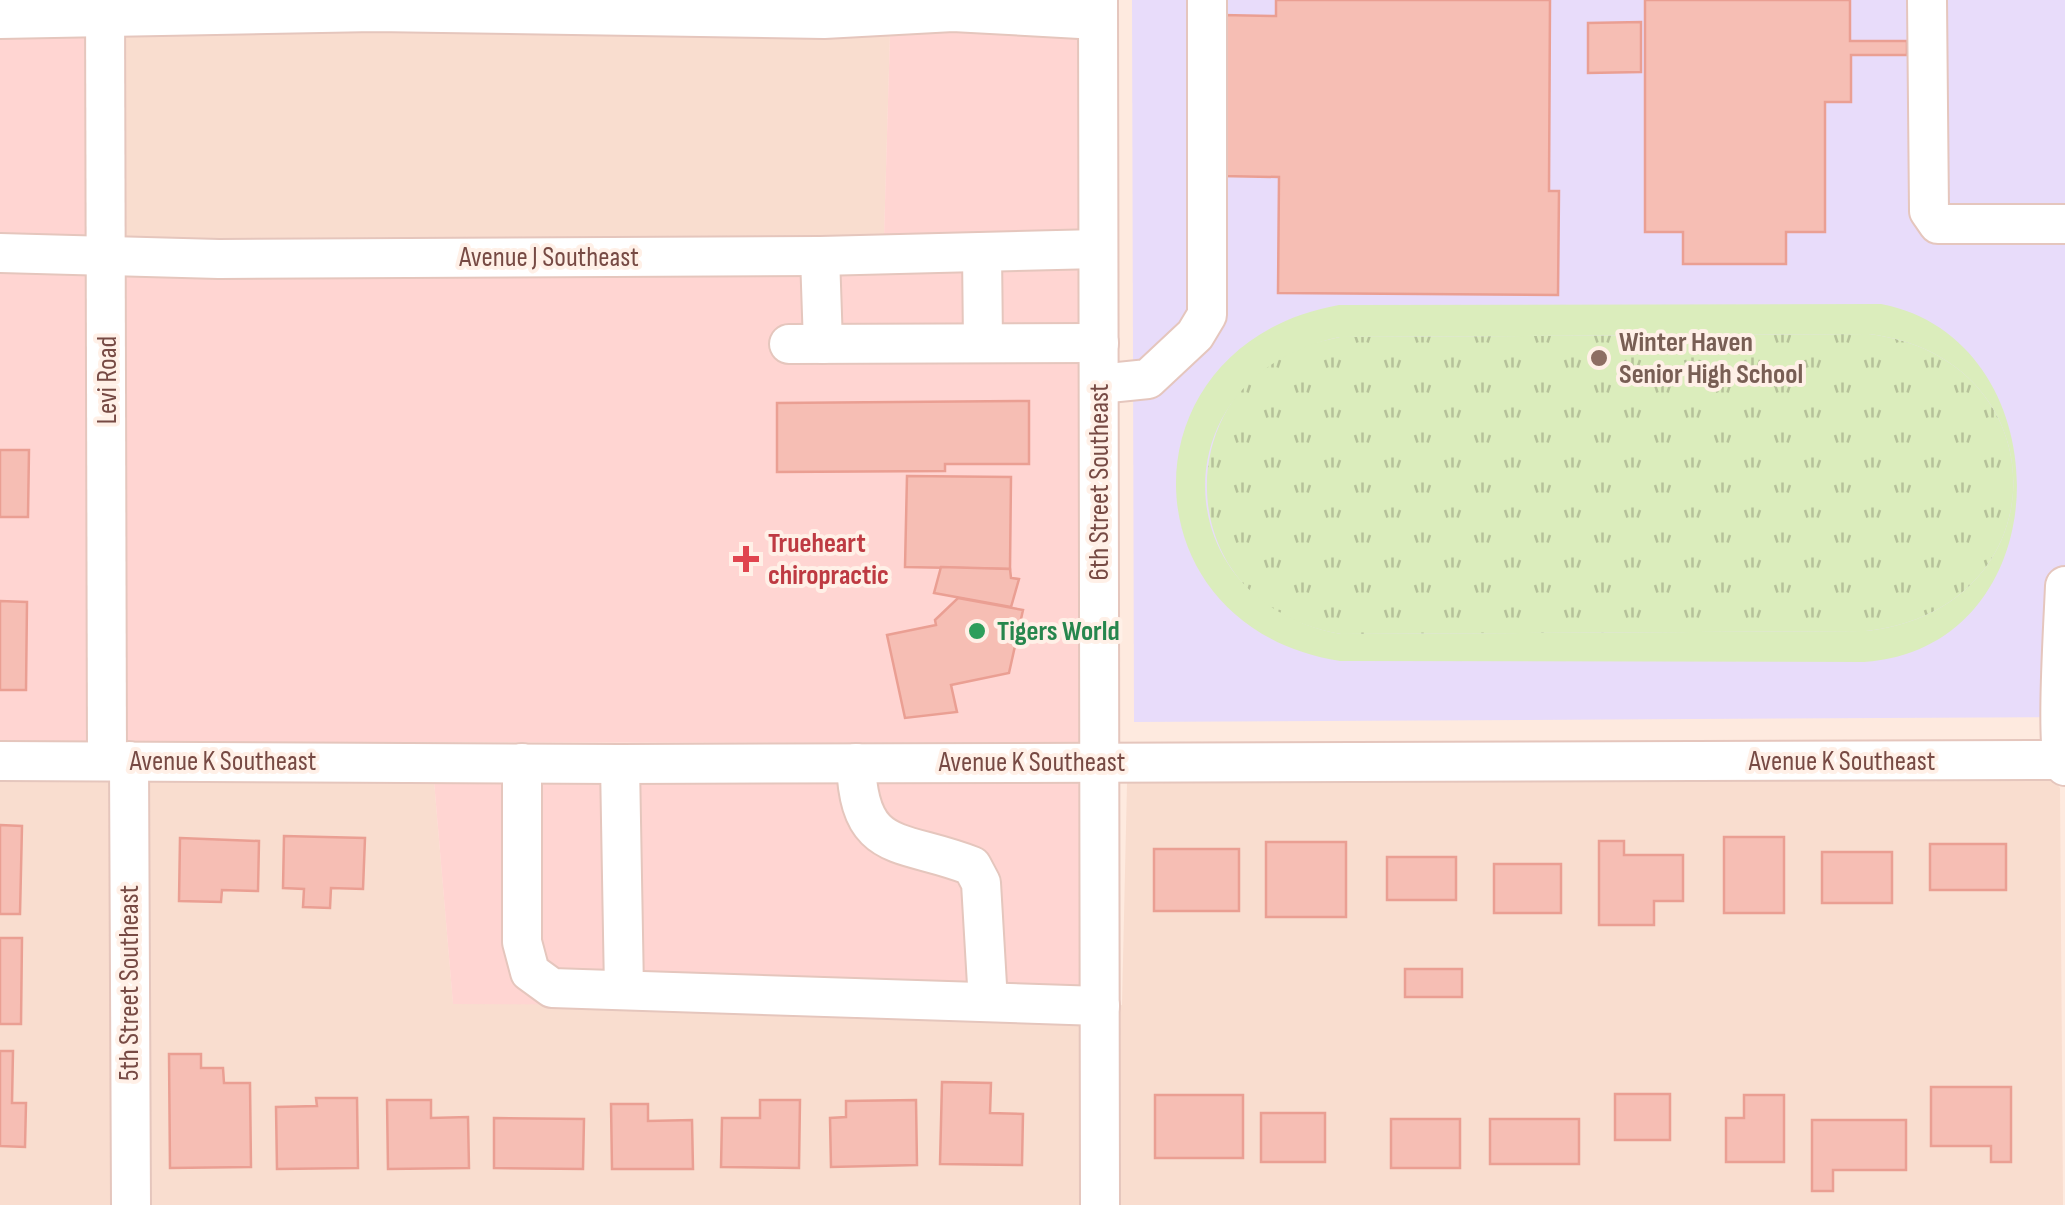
<svg xmlns="http://www.w3.org/2000/svg" width="2065" height="1205" font-family="'Sofia Sans Condensed',sans-serif">
<style>
.residential{fill:#f9ddcf}
.commercial{fill:#ffd5d2}
.education{fill:#e8dcfa}
.grass{fill:url(#grass-tufts)}
.park{fill:#dbedbc;fill-rule:evenodd}
.building{fill:#f6beb4;stroke:#ea9f93;stroke-width:2.5}
.lines{fill:none;stroke-linecap:round;stroke-linejoin:round}
.minor-casing{stroke:#e5c6bd;stroke-width:42}
.minor{stroke:#fff;stroke-width:38}
.education-dot{fill:#8d6e63;stroke:#fff0e7;stroke-width:4}
.health-dot{fill:#e0444e;stroke:#fff0e7;stroke-width:4}
.leisure-dot{fill:#2e9e5b;stroke:#fff0e7;stroke-width:4}
.labels{text-anchor:middle;dominant-baseline:central;stroke-width:8;stroke-linejoin:round;paint-order:stroke}
.street-label{font-size:28px;fill:#774a44;stroke:#fff0e7}
.education-label{font-size:28px;font-weight:bold;fill:#785e54;stroke:#fff0e7;text-anchor:start}
.health-label{font-size:28px;font-weight:bold;fill:#be3a42;stroke:#fff0e7;text-anchor:start}
.leisure-label{font-size:28px;font-weight:bold;fill:#27864d;stroke:#fff0e7;text-anchor:start}
</style>
<defs>
<pattern id="grass-tufts" width="24" height="20" patternUnits="userSpaceOnUse" patternTransform="scale(2.5)"><rect width="24" height="20" fill="#dbedbc"/><path d="M3 7l-1-3M5 7V3M7 7l1-3M15 17l-1-3M17 17v-4M19 17l1-3" fill="none" stroke="#b6c29a"/></pattern>
</defs>
<rect width="100%" height="100%" fill="#feeadf"/>
<g class="residential">
<path d="M120 0H891L884 236 219 240 124 238Z"/>
<path d="M112 779 114 1205H0V780Z"/>
<path d="M2053 779 2060 788 2063 1205H1117V1006L1122 1005 1127 783Z"/>
<path d="M145 780 434 781 453 1003 1083 1006V1205H148Z"/>
</g>
<g class="commercial">
<path d="M0 0H88L91 237 0 234Z"/>
<path d="M891 0H1081L1082 231 884 236Z"/>
<path d="M1082 268 1083 743 124 742V275L219 278 820 275Z"/>
<path d="M0 272 91 274 90 742H0Z"/>
<path d="M434 781H1083V1006L453 1004Z"/>
</g>
<path class="education" d="M1132 0H2065V717L1134 722Z"/>
<path class="grass" d="M1869 334C2063 358 2061 610 1866 631L1341 634C1308 628 1277 617 1252 593 1179 523 1197 397 1289 352 1305 344 1323 341 1340 337Z"/>
<path class="park" d="M1881 304C2065 339 2065 648 1864 662L1340 661C1123 627 1120 344 1339 305ZM1869 334C2063 358 2061 610 1866 631L1341 634C1161 602 1159 373 1340 337Z"/>
<g class="building">
<path d="M1276 0H1550L1549 191H1559L1558 295 1278 293 1279 177 1222 176 1223 15 1276 16Z"/>
<path d="M1645 0H1850V41H1907V55H1851V102H1825V232H1786V264H1683V232H1645Z"/>
<path d="M1641 22V72L1588 73V23Z"/>
<path d="M1029 401V464H945V471L777 472V403Z"/>
<path d="M0 450H29L28 517H0Z"/>
<path d="M907 476 1011 477 1010 569 905 567Z"/>
<path d="M941 567 1010 569 1011 578 1019 579 1011 607 934 593Z"/>
<path d="M958 598 1023 610 1009 673 951 685 957 712 905 718 887 635 936 625 935 620Z"/>
<path d="M0 601 27 602 26 690H0Z"/>
<path d="M0 825 22 826 20 914H0Z"/>
<path d="M284 836 365 838 363 889 331 888 330 908 303 907 304 889 283 888Z"/>
<rect x="1724" y="837" width="60" height="76"/>
<path d="M180 838 259 841 258 891 222 890 221 902 179 901Z"/>
<path d="M1599 841H1624V855H1683V901H1654V925H1599Z"/>
<rect x="1266" y="842" width="80" height="75"/>
<rect x="1930" y="844" width="76" height="46"/>
<rect x="1154" y="849" width="85" height="62"/>
<rect x="1822" y="852" width="70" height="51"/>
<rect x="1387" y="857" width="69" height="43"/>
<rect x="1494" y="864" width="67" height="49"/>
<path d="M0 938H22L21 1024H0Z"/>
<rect x="1405" y="969" width="57" height="28"/>
<path d="M0 1051H13L12 1103H26L25 1147 0 1146Z"/>
<path d="M169 1054H201V1068H223L224 1083H250L251 1167 170 1168Z"/>
<path d="M942 1082 991 1083 990 1113 1023 1114 1022 1165 940 1164Z"/>
<path d="M1931 1087H2011V1162H1991V1146H1931Z"/>
<rect x="1615" y="1094" width="55" height="46"/>
<rect x="1155" y="1095" width="88" height="63"/>
<path d="M1744 1095H1784V1162H1726V1118H1744Z"/>
<path d="M316 1098H357L358 1168 277 1169 276 1107 317 1106Z"/>
<path d="M387 1100H431V1118L468 1117 469 1168 388 1169Z"/>
<path d="M760 1100H800L799 1168 721 1167 722 1118H760Z"/>
<path d="M916 1100 917 1165 831 1167 830 1118 846 1117V1101Z"/>
<path d="M611 1104H648V1121L692 1120 693 1169H612Z"/>
<rect x="1261" y="1113" width="64" height="49"/>
<path d="M494 1118 584 1119 583 1169 494 1168Z"/>
<rect x="1391" y="1119" width="69" height="49"/>
<rect x="1490" y="1119" width="89" height="45"/>
<path d="M1812 1120H1906V1170H1833V1191H1812Z"/>
</g>
<g class="lines">
<defs>
<g id="minor">
<path d="M105 0 107 761"/>
<path d="M1098 0 1100 1205"/>
<path d="M1927 0 1929 211 1938 224H2065"/>
<path d="M0 19 375 12 824 19 953 12 1098 20"/>
<path d="M0 253 219 259 820 256 1098 249"/>
<path d="M982 253 983 342"/>
<path d="M820 256 823 344"/>
<path d="M789 344 1099 343"/>
<path d="M1099 384 1148 379 1195 335 1207 315V0"/>
<path d="M2065 586C2064 615 2055 749 2065 766"/>
<path d="M0 761 620 764 2065 760"/>
<path d="M129 761 131 1205"/>
<path d="M522 763V942L530 972 552 988 1100 1006"/>
<path d="M856 763C859 856 901 838 972 866L981 883 988 1002"/>
<path d="M620 764 624 990"/>
</g>
</defs>
<use href="#minor" class="minor-casing"/>
<use href="#minor" class="minor"/>
</g>
<circle class="education-dot" cx="1599" cy="358" r="10"/>
<path class="health-dot" d="M741 544h10v10h10v10h-10v10h-10v-10h-10v-10h10z"/>
<circle class="leisure-dot" cx="977" cy="631" r="10"/>
<g class="labels">
<g class="street-label">
<text x="549" y="257">Avenue J Southeast</text>
<text transform="translate(107 380) rotate(-90)">Levi Road</text>
<text transform="translate(1099 482) rotate(-90)">6th Street Southeast</text>
<text x="223" y="761">Avenue K Southeast</text>
<text x="1842" y="761">Avenue K Southeast</text>
<text x="1032" y="762">Avenue K Southeast</text>
<text transform="translate(129 983) rotate(-90)">5th Street Southeast</text>
</g>
<g class="education-label">
<text x="1619" y="342">Winter Haven<tspan x="1619" dy="32">Senior High School</tspan></text>
</g>
<g class="health-label">
<text x="768" y="543">Trueheart<tspan x="768" dy="32">chiropractic</tspan></text>
</g>
<g class="leisure-label">
<text x="997" y="631">Tigers World</text>
</g>
</g>
</svg>
